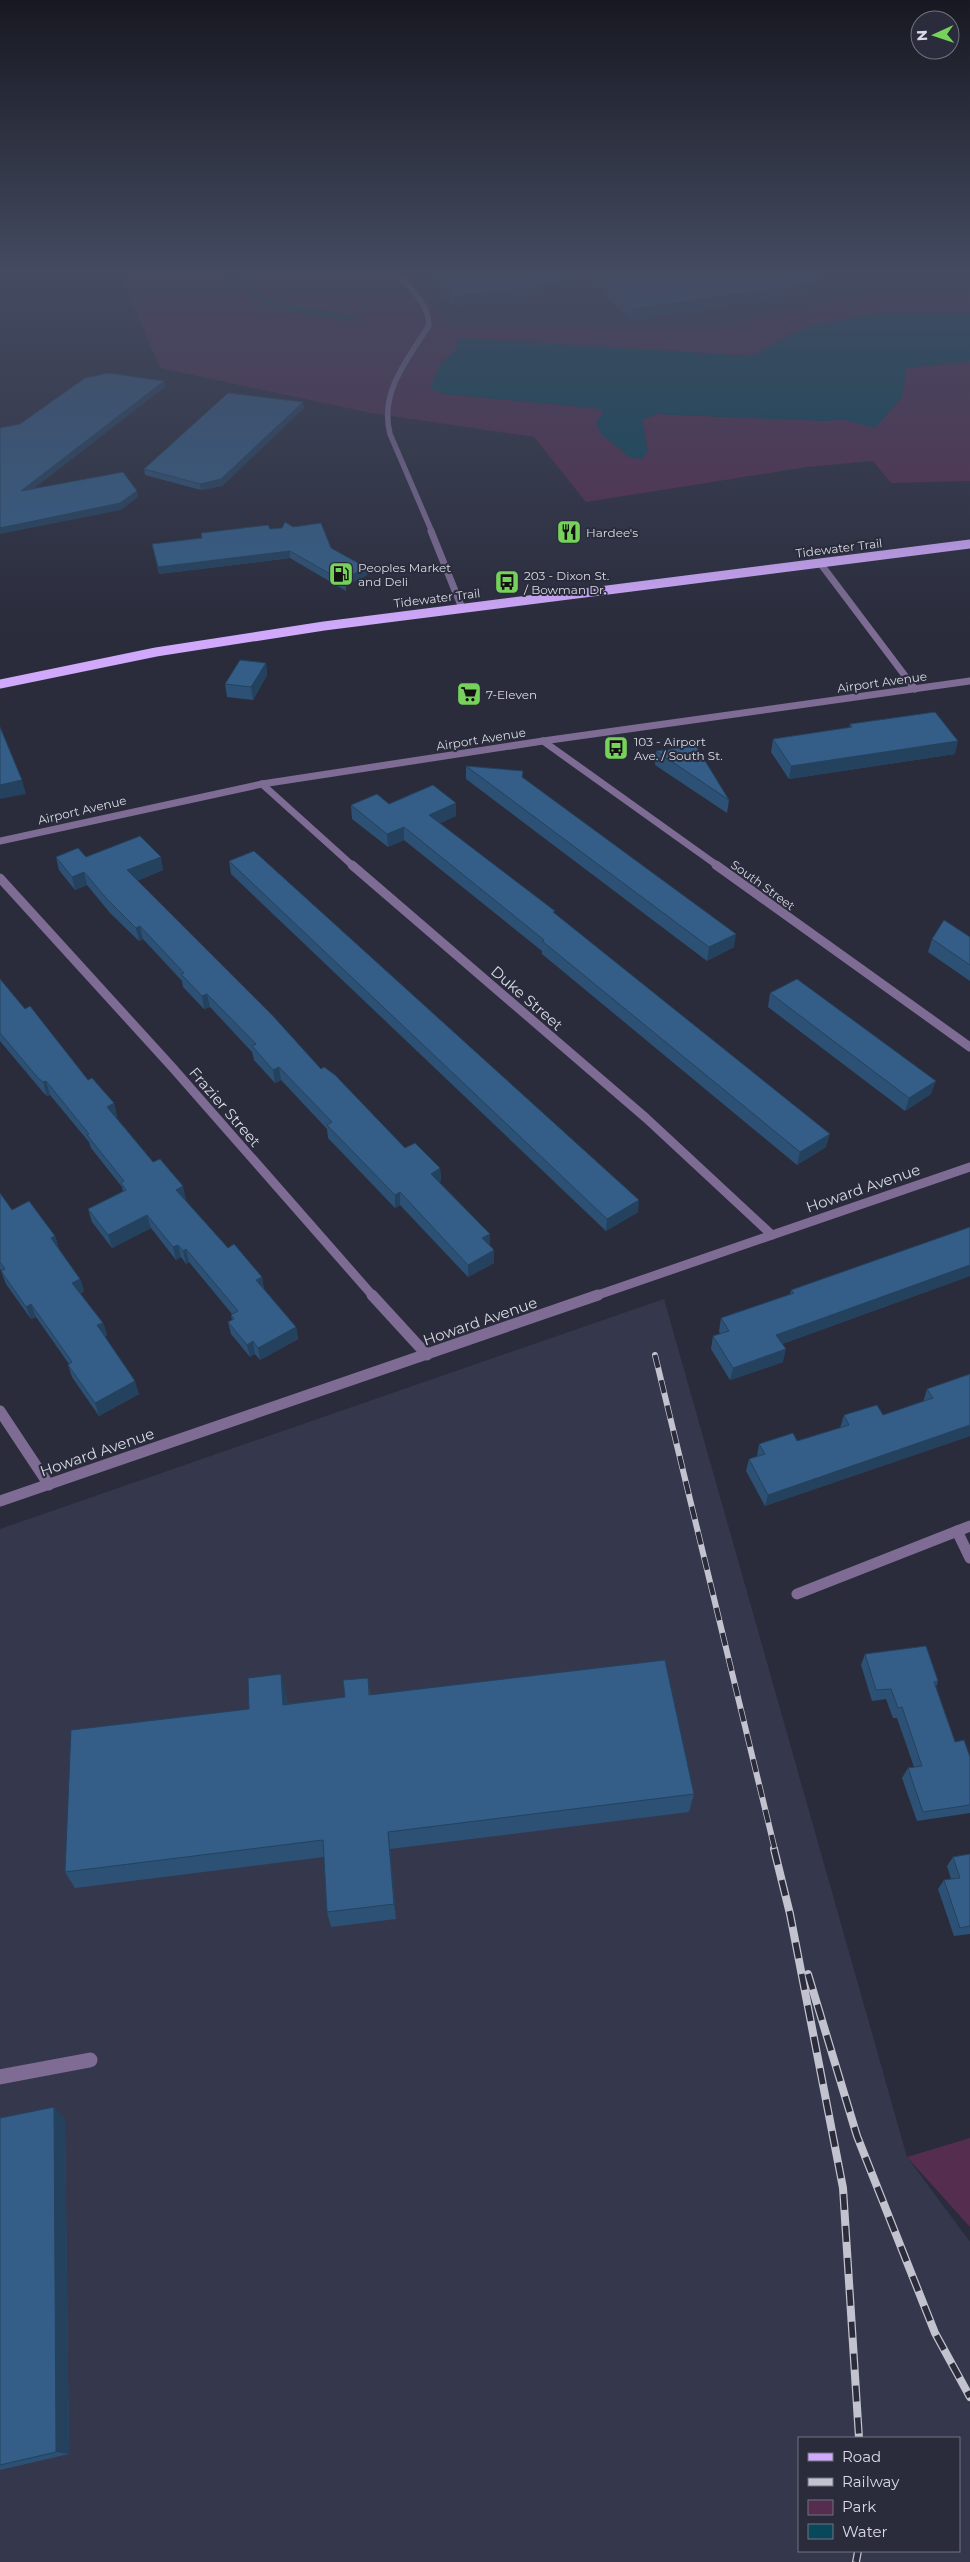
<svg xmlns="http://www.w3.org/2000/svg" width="970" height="2562" font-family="Montserrat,sans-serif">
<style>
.built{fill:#35384c;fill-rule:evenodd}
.green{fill:#552d4f}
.water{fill:#08485a}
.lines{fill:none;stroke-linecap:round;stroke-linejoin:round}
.stream{stroke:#08485a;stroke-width:5}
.minor-far4{stroke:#7e6c94;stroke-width:5.5}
.minor-far3{stroke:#7e6c94;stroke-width:7}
.minor-far2{stroke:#7e6c94;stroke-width:9}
.minor-far1{stroke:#7e6c94;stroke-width:11}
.minor{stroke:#7e6c94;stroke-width:15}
.primary{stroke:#d0a9fc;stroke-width:9}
.rail-far1-casing{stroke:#c2c3ce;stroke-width:6}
.rail-casing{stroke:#c2c3ce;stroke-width:8}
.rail-far1{stroke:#2a2c3c;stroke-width:4.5;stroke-dasharray:13;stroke-linecap:butt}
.rail{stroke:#2a2c3c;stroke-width:5.5;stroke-dasharray:16;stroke-linecap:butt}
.wall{fill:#2d5174}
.shaded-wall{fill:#24425e}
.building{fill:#345e87;stroke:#24425e}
.labels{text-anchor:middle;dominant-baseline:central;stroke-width:4;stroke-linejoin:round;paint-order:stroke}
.far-poi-label{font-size:12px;fill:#d9dae5;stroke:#2a2c3c;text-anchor:start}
.far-street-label{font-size:12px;fill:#d9dae5;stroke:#2a2c3c}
.street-label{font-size:15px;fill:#d9dae5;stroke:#2a2c3c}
</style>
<rect width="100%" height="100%" fill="#2a2c3c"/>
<g class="built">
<path d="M363 272H970V286L901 287 719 326 447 323Z"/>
<path d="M664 1299 907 2157 970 2242V2562H0V1529ZM799 2438H959V2551H799Z"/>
</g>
<g class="green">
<path d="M119 272H405L447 323 719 326 901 287 970 286V314L876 313 806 327 751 356 460 338 455 350 441 364 431 388 444 394 594 408 604 412 648 452 642 420 656 414 827 421 842 419 875 428 902 397 906 368 970 361V481L891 483 873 461 807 467 586 502 534 437 371 413 160 368Z"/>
<path d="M970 2138V2227L907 2157Z"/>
</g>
<path class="water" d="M876 313 970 314V361L906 368 902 397 875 428 842 419 827 421 656 414 642 420 648 452 641 459 629 457 601 434 596 422 604 412 594 408 444 394 430 388 441 364 455 350 459 338 751 356 806 327Z"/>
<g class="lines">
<path class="stream" d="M225 272 274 306 352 318"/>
<path class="minor-far4" d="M395 272C410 288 428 302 429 325 408 360 379 391 390 434L432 532"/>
<g class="minor-far3">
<path d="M431 531 462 608"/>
<path d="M820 563 915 689"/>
<path d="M543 741 718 866"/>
<path d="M262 784 353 866"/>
<path d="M0 841 262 784 543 741 970 681"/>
</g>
<g class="minor-far2">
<path d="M352 865 646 1118 772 1235"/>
<path d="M716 865 970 1047"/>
<path d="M0 878 172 1067 373 1296"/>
<path d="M595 1296 970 1167"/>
</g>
<g class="minor-far1">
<path d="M372 1295 427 1355"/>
<path d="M0 1411 49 1485"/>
<path d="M0 1501 598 1295"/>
<path d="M957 1531 970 1558"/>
<path d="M797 1594 970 1526"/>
</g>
<path class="minor" d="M0 2077 90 2060"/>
<path class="primary" d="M0 684 156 652 324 626 970 544"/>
<defs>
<path id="rail-far1" d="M655 1355 775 1850"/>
<g id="rail">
<path d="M774 1849 790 1914 843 2188 859 2438"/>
<path d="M808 1974 857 2136 935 2333 970 2397"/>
<path d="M856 2562 858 2551"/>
</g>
</defs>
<use href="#rail-far1" class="rail-far1-casing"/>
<use href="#rail" class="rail-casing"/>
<use href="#rail-far1" class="rail-far1"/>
<use href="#rail" class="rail"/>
</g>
<g class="wall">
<path d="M423 272H869L824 278 826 292 631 320 599 290 593 288 454 307Z"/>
<path d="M889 272H945L905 277 901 275H894Z"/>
<path d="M304 408 222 486 201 490 145 475 144 469Z"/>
<path d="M270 529 331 548 367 575 346 585V591L290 558 159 574 152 544 202 538 201 533Z"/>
<path d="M266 663 267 675 253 700 227 697 225 684Z"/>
<path d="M850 724 955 754 789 779 771 752 773 739 849 728Z"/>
<path d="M656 751 729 800 727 813 655 765Z"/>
<path d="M466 766 523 778 734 947 707 961 466 779Z"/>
<path d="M389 804 456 816 440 823 554 913 826 1147 797 1165 542 954V951L404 840 388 847 352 819 351 805Z"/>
<path d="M56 857H86L163 870 137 881 321 1069 405 1148 440 1168 441 1181 439 1182 494 1250V1263L468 1277 400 1205 395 1208 328 1138 327 1129 281 1080 275 1083 254 1060 252 1052 210 1007 204 1009 183 987 182 981 143 939 139 941 110 913 87 885 75 890 59 870Z"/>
<path d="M229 861 638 1212 606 1231 231 874Z"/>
<path d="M970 937V981L928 952 932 939Z"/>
<path d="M0 979 25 1009 88 1080 114 1103 117 1117H116L153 1162 186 1199 185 1200 228 1248 262 1277 264 1289 296 1327 298 1339 260 1360 255 1354 250 1357 231 1334 228 1322 232 1320 231 1315 232 1314 189 1262 186 1264 181 1257 176 1260 151 1228 112 1248 92 1222 88 1209 123 1192 122 1187 91 1148 89 1142 50 1095 47 1096 42 1091 0 1041Z"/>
<path d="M770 993 931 1094 905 1111 768 1007Z"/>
<path d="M0 1193 12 1210 55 1236 59 1249 80 1279 84 1291 80 1294 103 1323 107 1335 105 1336 139 1394 99 1416 72 1377 68 1365 69 1364 36 1317 31 1319 6 1284 1 1271H2L0 1269Z"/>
<path d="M970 1276 782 1344 783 1362 730 1380 711 1349 713 1336 720 1334 719 1331 721 1318 790 1295 791 1290Z"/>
<path d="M970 1374V1436L765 1506 746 1471 749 1459 757 1456 759 1444 797 1441 840 1428 844 1415H883L923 1402 927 1389Z"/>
<path d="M865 1654 938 1681 936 1687 955 1742 970 1757V1813L917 1821 902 1778 908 1768 914 1767 897 1718H893L886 1699 872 1701 861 1665Z"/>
<path d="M368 1678 370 1694 694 1794 689 1812 390 1849 396 1919 331 1927 327 1912 324 1857 75 1888 65 1872 249 1709 286 1693 287 1704 345 1697Z"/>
<path d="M970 1854V1934L954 1936 938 1889 944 1880 951 1879 947 1866 953 1857Z"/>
<path d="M0 2118 65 2119 69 2454 0 2470Z"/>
</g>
<g class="shaded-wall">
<path d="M812 272H869L810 280Z"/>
<path d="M895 272H901V275H894Z"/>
<path d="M906 272H945L905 277Z"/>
<path d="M594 278 593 288 454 307V297Z"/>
<path d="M828 281 826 292 631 320 632 309Z"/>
<path d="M164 381 165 387 23 497 21 491Z"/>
<path d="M303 402 304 408 222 486 201 490 200 484Z"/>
<path d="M137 491 138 497 121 510 0 534V528Z"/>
<path d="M290 551V558L159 574 158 567Z"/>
<path d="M367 568V575L346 585 344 578Z"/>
<path d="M266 663 267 675 253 700 251 687Z"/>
<path d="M958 741 955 754 789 779 791 766Z"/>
<path d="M22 780 26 794 0 799V785Z"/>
<path d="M456 803V816L430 828 429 815Z"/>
<path d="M404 827V840L388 847 387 834Z"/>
<path d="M161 857 163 870 130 884 127 870Z"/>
<path d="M84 872 87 885 75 890 72 877Z"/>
<path d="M140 926 143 939 139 941 136 928Z"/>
<path d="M736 934 734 947 707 961 709 947Z"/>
<path d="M207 994 210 1007 204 1009 202 996Z"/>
<path d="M279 1067 281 1080 275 1083 273 1070Z"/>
<path d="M46 1081 50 1095 47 1096 43 1082Z"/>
<path d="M936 1081 931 1094 905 1111 909 1098Z"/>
<path d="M114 1103 117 1117 111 1120 107 1107Z"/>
<path d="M830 1134 826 1147 797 1165 800 1152Z"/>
<path d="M440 1168 441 1181 431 1187V1174Z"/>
<path d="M183 1186 186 1199 179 1203 176 1190Z"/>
<path d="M400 1192V1205L395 1208V1195Z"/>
<path d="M639 1200 638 1212 606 1231 607 1219Z"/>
<path d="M147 1215 151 1228 112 1248 108 1235Z"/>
<path d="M490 1234V1247L482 1238Z"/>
<path d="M55 1236 59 1249 55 1251 51 1238Z"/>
<path d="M178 1245 181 1257 176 1260 173 1247Z"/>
<path d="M186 1249 189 1262 186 1264 183 1251Z"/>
<path d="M494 1250V1263L468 1277V1265Z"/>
<path d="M970 1265V1276L773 1347 776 1335Z"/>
<path d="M262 1277 264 1290 256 1280Z"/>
<path d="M80 1279 84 1291 76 1296 72 1283Z"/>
<path d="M31 1304 36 1317 31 1319 26 1307Z"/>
<path d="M103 1323 107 1335 101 1338 97 1325Z"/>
<path d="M296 1327 298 1339 260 1360 258 1348Z"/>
<path d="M253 1341 255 1354 250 1357 247 1345Z"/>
<path d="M786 1349 783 1362 730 1380 733 1368Z"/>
<path d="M135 1381 139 1394 99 1416 95 1403Z"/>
<path d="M970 1425V1436L765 1506 768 1495Z"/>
<path d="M281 1674 286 1693 288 1724 283 1705Z"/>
<path d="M388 1832 390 1849 396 1919 394 1904Z"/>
<path d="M54 2107 65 2119 69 2454 56 2452Z"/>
</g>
<g class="building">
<path d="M432 272H815L828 281 632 309 599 279 594 278 454 297Z"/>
<path d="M108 373 164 381 21 491 123 472 137 491 120 503 0 528V428L20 424 85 378Z"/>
<path d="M228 393 303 402 221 479 200 484 144 469Z"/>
<path d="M285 522 293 527 321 523 331 548 367 568 344 578 346 583 290 551 158 567 152 544 202 538 201 533 268 525 270 529 282 528Z"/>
<path d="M240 660 266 663 251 687 225 684Z"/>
<path d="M935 712 958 741 791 766 773 739 852 727 850 724Z"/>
<path d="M0 727 22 780 0 785Z"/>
<path d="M696 746 729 800 656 751Z"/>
<path d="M466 766 523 771 522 777 736 934 709 947Z"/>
<path d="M433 785 456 803 429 815 555 911 553 912 830 1134 800 1152 542 941 544 940 404 827 387 834 351 805 377 794 389 804Z"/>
<path d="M140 836 161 857 127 870 273 1016 321 1069 324 1067 335 1075 405 1148 415 1143 440 1168 431 1174 490 1234 482 1238 494 1250 468 1265 400 1192 395 1195 327 1125 332 1122 279 1067 273 1070 252 1046 256 1044 207 994 202 996 181 974 184 973 140 926 136 928 107 899 84 872 72 877 56 857 78 848 86 857Z"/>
<path d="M254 851 639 1200 607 1219 229 861Z"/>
<path d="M944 920 970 937V965L932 939Z"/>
<path d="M0 979 25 1009 30 1006 88 1080 92 1078 114 1103 107 1107 153 1162 160 1159 183 1186 176 1190 228 1248 234 1244 262 1277 256 1280 296 1327 258 1348 253 1341 247 1345 228 1322 234 1319 231 1315 238 1311 186 1249 183 1251 178 1245 173 1247 147 1215 108 1235 88 1209 126 1190 121 1183 124 1181 87 1135 89 1134 46 1081 43 1082 38 1078 0 1033Z"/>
<path d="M797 979 936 1081 909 1098 770 993Z"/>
<path d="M0 1193 12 1210 29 1201 55 1236 51 1238 80 1279 72 1283 103 1323 97 1325 135 1381 95 1403 68 1365 72 1362 31 1304 26 1307 1 1271 5 1269 0 1262Z"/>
<path d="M970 1227V1265L776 1335 786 1349 733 1368 713 1336 729 1331 721 1318 794 1293 791 1290Z"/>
<path d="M970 1374V1425L768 1495 749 1459 765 1454 759 1444 793 1433 797 1441 849 1425 844 1415 877 1405 883 1415 933 1398 927 1389Z"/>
<path d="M926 1646 938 1681 934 1682 955 1742 964 1740 970 1757V1805L923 1812 908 1768 922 1766 902 1707 898 1708 891 1689 876 1690 865 1654Z"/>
<path d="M665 1660 694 1794 388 1832 394 1904 327 1912 323 1840 65 1872 71 1730 249 1709 248 1678 281 1674 283 1705 345 1697 343 1680 368 1678 369 1695Z"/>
<path d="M970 1854V1926L960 1928 944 1880 960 1878 953 1857Z"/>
<path d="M54 2107 56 2452 0 2465V2118Z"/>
</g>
<linearGradient id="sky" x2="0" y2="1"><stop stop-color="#171821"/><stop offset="0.43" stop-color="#444b61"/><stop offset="1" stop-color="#444b61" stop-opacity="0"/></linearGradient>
<rect width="970" height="630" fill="url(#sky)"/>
<defs>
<symbol id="restaurant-square" viewBox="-11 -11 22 22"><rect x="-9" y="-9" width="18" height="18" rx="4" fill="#76d25a" stroke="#2a2c3c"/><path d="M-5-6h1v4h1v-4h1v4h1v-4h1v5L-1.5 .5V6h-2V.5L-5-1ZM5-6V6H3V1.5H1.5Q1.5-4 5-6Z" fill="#111"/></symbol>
<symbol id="fuel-square" viewBox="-11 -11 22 22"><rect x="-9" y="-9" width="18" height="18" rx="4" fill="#76d25a" stroke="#2a2c3c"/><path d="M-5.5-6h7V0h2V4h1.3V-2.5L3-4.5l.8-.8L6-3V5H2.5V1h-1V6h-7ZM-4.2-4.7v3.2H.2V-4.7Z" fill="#111"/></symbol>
<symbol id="bus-square" viewBox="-11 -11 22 22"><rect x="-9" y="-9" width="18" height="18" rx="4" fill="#76d25a" stroke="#2a2c3c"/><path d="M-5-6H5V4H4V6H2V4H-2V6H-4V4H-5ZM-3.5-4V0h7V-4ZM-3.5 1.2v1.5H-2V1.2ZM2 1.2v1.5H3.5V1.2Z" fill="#111"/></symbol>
<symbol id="supermarket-square" viewBox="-11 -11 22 22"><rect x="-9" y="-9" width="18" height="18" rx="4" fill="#76d25a" stroke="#2a2c3c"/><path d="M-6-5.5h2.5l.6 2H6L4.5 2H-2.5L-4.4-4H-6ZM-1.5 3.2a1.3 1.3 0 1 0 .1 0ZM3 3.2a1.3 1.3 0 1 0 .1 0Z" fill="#111"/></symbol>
</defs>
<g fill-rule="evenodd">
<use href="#restaurant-square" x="555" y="518" width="28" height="28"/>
<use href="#fuel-square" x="327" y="560" width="28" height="28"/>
<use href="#bus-square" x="493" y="568" width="28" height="28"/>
<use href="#supermarket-square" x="455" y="680" width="28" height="28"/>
<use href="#bus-square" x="602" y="734" width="28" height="28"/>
</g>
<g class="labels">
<g class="far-poi-label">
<text x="586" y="532">Hardee's</text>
<text x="358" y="567">Peoples Market<tspan x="358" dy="14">and Deli</tspan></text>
<text x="524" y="575">203 - Dixon St.<tspan x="524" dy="14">/ Bowman Dr.</tspan></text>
<text x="486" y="694">7-Eleven</text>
<text x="634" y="741">103 - Airport<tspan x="634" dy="14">Ave. / South St.</tspan></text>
</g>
<g class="far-street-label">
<text transform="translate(839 548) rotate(-7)">Tidewater Trail</text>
<text transform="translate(437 598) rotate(-7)">Tidewater Trail</text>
<text transform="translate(882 682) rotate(-8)">Airport Avenue</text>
<text transform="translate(481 739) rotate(-9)">Airport Avenue</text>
<text transform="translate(82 810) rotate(-13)">Airport Avenue</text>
<text transform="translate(763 885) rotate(36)">South Street</text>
</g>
<g class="street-label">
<text transform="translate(527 998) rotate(41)">Duke Street</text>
<text transform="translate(225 1107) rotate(49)">Frazier Street</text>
<text transform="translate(863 1188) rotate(-19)">Howard Avenue</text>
<text transform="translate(480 1321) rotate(-19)">Howard Avenue</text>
<text transform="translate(97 1452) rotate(-19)">Howard Avenue</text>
</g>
</g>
<rect x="798" y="2437" width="162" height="115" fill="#2a2c3c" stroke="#707280"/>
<rect x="808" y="2453" width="25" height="8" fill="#d0a9fc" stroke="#707280"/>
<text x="842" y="2462" font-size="15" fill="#d9dae5">Road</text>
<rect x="808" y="2478" width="25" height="8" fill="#c2c3ce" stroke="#707280"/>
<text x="842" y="2487" font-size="15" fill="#d9dae5">Railway</text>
<rect x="808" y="2500" width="25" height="15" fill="#552d4f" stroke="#707280"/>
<text x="842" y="2512" font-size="15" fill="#d9dae5">Park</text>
<rect x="808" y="2524" width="25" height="15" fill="#08485a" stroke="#707280"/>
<text x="842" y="2537" font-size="15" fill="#d9dae5">Water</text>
<g transform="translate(935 35) rotate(267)"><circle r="24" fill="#2a2c3c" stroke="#707280"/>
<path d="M0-4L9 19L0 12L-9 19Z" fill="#76d25a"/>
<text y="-8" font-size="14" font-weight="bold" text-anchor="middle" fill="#d9dae5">N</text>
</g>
</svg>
